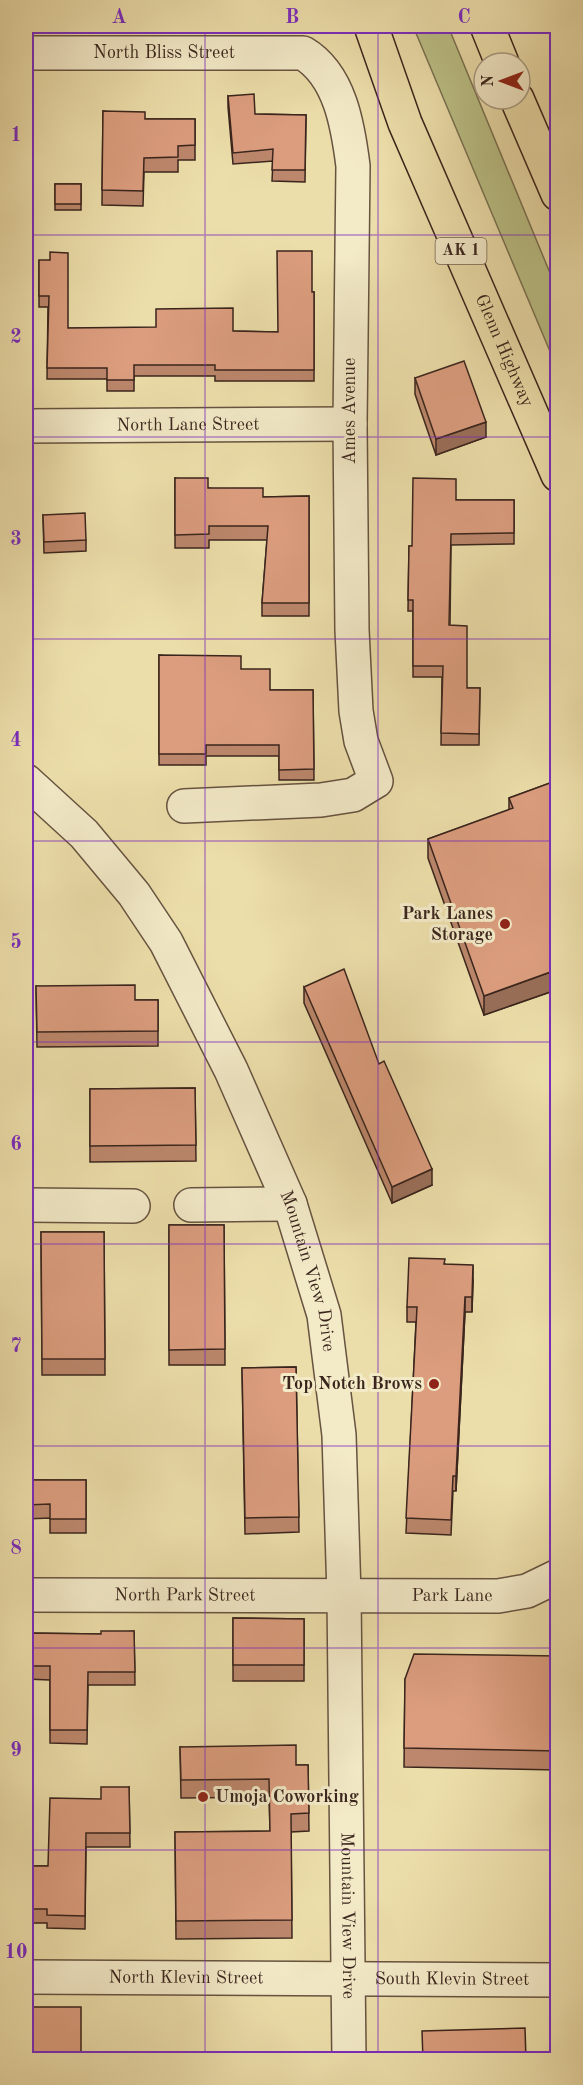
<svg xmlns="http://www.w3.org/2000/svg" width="583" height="2085" font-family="'Old Standard TT',serif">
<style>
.green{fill:#bbc086;stroke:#7a7252;stroke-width:1.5}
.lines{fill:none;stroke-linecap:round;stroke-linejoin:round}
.minor-casing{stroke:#665340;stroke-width:36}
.highway-casing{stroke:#3a251d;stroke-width:36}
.minor{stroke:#f3eac8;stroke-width:33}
.highway{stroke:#ecdeaa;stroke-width:33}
.wall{fill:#bc876c;stroke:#3a251d;stroke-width:1.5}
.shaded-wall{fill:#996e58;stroke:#3a251d;stroke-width:1.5}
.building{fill:#db9d7e;stroke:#3a251d;stroke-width:1.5}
.grid{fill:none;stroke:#7b2cbf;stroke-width:1.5;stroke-opacity:0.55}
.poi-dot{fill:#8f2418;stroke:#f3eac8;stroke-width:2}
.labels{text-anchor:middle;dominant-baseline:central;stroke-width:6;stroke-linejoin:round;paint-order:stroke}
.shield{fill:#f3eac8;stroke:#726050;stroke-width:1.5}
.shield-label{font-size:16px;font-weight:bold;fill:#3a251d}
.street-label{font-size:18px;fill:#3a251d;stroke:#f3eac8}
.poi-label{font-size:18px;font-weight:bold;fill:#3a251d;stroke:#f3eac8;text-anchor:end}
.neatline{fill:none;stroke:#7b2cbf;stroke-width:2}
.grid-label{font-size:20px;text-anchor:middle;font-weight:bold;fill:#7b2cbf}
</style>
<rect width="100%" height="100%" fill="#ecdeaa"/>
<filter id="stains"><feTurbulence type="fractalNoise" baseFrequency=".00333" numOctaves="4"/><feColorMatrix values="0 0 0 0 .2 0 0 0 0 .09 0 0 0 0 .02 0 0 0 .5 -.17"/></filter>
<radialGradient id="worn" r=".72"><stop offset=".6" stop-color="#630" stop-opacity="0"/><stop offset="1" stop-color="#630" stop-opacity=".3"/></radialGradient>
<path class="green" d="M413 26H448L557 290V368Z"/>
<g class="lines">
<defs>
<g id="minor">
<path id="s1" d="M26 53H303C340 75 348 126 353 166L350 424 352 630 356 711 361 741 376 781 353 795 321 800 184 806"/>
<path id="s2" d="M26 426 350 424"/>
<path id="s3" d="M26 781 84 834 134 894 166 942 231 1070 290 1204 324 1315 339 1435 344 1595 349 2060"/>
<path d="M26 1205 133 1206"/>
<path d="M191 1205 290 1204"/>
<path id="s4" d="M26 1595 498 1596 527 1591 558 1576"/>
<path id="s5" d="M26 1977 558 1980"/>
</g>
<g id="highway">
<path id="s6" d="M371 26 405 123 558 475"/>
<path d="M487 26 502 63"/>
<path d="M517 99 558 194"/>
</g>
</defs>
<use href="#minor" class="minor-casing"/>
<use href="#highway" class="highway-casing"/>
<use href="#minor" class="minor"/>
<use href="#highway" class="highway"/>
</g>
<g class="wall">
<path d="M228 96 255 114 306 115 305 182 272 181 273 161 233 164 228 107Z"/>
<path d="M103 111 145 119H195V160H178V172H144L143 206 102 205Z"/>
<path d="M26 118H28L27 159H26Z"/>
<rect x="55" y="184" width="26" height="26"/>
<path d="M39 260 68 328 278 332 312 292H314V381H215V376H134V391H107V379H47L48 307H39Z"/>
<path d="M415 378 486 437 436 455 415 394Z"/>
<path d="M175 478 208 488 263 497 309 496V616H262V603L267 540H209V548H175Z"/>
<path d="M456 500H514V544L451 545 450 625 467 688H480L479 745H441L442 677H413V611H408L409 546H412Z"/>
<path d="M43 515 86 540V551L44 553Z"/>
<path d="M159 655 241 669 270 690H313L314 780H279V756H206V765H159Z"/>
<path d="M558 780V995L556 990 484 1015 428 858V839L509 810V798Z"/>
<path d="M36 986 135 1000H158V1046L37 1047Z"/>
<path d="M304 987 379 1064 432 1185 392 1203 304 1003Z"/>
<path d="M195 1088 196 1161 90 1162V1089Z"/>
<path d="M169 1225H224L225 1365H169Z"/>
<path d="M41 1232H104L105 1375H42Z"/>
<path d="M445 1264 473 1280 472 1312H465L456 1491H453L451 1535 406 1533 416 1322H407V1307Z"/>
<path d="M296 1367 299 1532 245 1534 242 1368Z"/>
<path d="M26 1416 32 1480H86V1533H50V1518L26 1519Z"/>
<path d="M233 1618 304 1619V1681H233Z"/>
<path d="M26 1622V1633L101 1634 134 1631 135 1685H88L87 1744 50 1743V1680L26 1679Z"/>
<path d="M558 1656V1770L404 1767 405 1679Z"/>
<path d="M180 1747 296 1765H308L309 1831 291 1832 292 1938 176 1939 175 1832 270 1831 269 1797 181 1798Z"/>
<path d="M129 1787 130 1847H86L85 1929 47 1928V1923H26V1866H48L101 1799Z"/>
</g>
<g class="shaded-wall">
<path d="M486 422V437L436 455V439Z"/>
<path d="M556 970V990L484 1015V996Z"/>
<path d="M432 1169V1185L392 1203V1187Z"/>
<path d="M473 1265V1280L472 1312V1297Z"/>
<path d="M465 1297V1312L456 1491V1476Z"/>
</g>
<g class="building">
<path d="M254 94 255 114 306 115 305 170H272L273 149 233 153 228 96Z"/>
<path d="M103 111 145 112V119H195V145L178 146V157L144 158 143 191 102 190Z"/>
<path d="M26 118H28L27 148H26Z"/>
<rect x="55" y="184" width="26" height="20"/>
<path d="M277 251H312V292H314V370H215V365H134V380H107V368H47L49 296H39V260H50V252L68 253V328L156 327V309L233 308V331L278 332Z"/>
<path d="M464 361 486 422 436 439 415 378Z"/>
<path d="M175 478H208V488H263V497L309 496V603H262L268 526H209V534L175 535Z"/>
<path d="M413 478 456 479V500H514V533L451 534 449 625 467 626V688H480L479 734 441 733 443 666H413V600H408L409 546H412Z"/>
<path d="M85 513 86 540 44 542 43 515Z"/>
<path d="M159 655 241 656V669H270V690H313L314 769 279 770V745H206V754H159Z"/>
<path d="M558 780V975L556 970 484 996 428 839 513 808 509 798Z"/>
<path d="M344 969 379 1064 384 1061 432 1169 392 1187 304 987Z"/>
<path d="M135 985V1000H158V1031L37 1032 36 986Z"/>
<path d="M195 1088 196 1145 90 1146V1089Z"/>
<path d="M169 1225H224L225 1349 169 1350Z"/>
<path d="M41 1232H104L105 1359H42Z"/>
<path d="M409 1258 445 1259 444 1264 473 1265 472 1297H465L456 1476H453L451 1520 406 1518 417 1307H407Z"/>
<path d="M296 1367 299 1517 245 1518 242 1368Z"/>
<path d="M30 1415 32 1480H86V1519H50V1504L26 1505V1416Z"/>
<path d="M233 1618 304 1619V1665H233Z"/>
<path d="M101 1631H134L135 1672H88L87 1730H50V1666H26V1633L101 1634Z"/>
<path d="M414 1654 558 1656V1751L404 1748 405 1679Z"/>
<path d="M296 1745V1765H308L309 1813 291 1814 292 1920 176 1921 175 1832 270 1831 269 1779 181 1780 180 1747Z"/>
<path d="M101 1787H129L130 1833H86L85 1916 47 1915V1909H26V1866H48L50 1798 101 1799Z"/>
<rect x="26" y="2007" width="55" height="53"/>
<path d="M525 2028 526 2060H423L422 2031Z"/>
</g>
<path class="grid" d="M205 26V2060M378 26V2060M26 235H558M26 437H558M26 639H558M26 841H558M26 1042H558M26 1244H558M26 1446H558M26 1648H558M26 1850H558"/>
<g class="poi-dot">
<circle cx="505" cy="924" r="6"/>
<circle cx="434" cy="1384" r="6"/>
<circle cx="203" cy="1797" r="6"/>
</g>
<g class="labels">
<rect class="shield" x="435.5" y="238" width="51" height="26" rx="4.5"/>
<g class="shield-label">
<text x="461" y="251">AK 1</text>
</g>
<g class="street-label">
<text stroke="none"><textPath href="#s1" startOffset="138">North Bliss Street</textPath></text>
<text stroke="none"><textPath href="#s6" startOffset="351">Glenn Highway</textPath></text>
<text transform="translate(350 411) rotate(-90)">Ames Avenue</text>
<text stroke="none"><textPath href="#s2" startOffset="162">North Lane Street</textPath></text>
<text stroke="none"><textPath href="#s3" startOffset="574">Mountain View Drive</textPath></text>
<text stroke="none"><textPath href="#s4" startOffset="159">North Park Street</textPath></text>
<text stroke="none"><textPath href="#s4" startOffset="426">Park Lane</textPath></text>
<text stroke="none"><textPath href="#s3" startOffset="1222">Mountain View Drive</textPath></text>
<text stroke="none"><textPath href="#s5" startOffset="160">North Klevin Street</textPath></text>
<text stroke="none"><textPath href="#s5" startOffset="426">South Klevin Street</textPath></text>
</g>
<g class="poi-label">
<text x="493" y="914">Park Lanes<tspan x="493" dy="21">Storage</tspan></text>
<text x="422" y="1384">Top Notch Brows</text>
<text x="215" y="1797" text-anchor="start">Umoja Coworking</text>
</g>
</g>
<rect width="583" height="2085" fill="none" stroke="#ecdeaa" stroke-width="66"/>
<g transform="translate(502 81) rotate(270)"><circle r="28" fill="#f3eac8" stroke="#a99b84" stroke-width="1.5"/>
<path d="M0-4.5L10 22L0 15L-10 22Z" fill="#8f2418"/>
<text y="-9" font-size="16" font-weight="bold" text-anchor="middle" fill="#3a251d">N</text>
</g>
<rect x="33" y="33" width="517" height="2019" class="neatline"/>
<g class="grid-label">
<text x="119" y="23">A</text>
<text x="292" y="23">B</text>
<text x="464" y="23">C</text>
<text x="16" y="141">1</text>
<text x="16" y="343">2</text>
<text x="16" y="545">3</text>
<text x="16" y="746">4</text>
<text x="16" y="948">5</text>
<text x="16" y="1150">6</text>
<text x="16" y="1352">7</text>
<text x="16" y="1554">8</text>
<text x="16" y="1756">9</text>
<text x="16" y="1958">10</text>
</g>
<rect width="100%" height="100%" filter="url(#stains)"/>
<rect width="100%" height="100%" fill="url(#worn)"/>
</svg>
